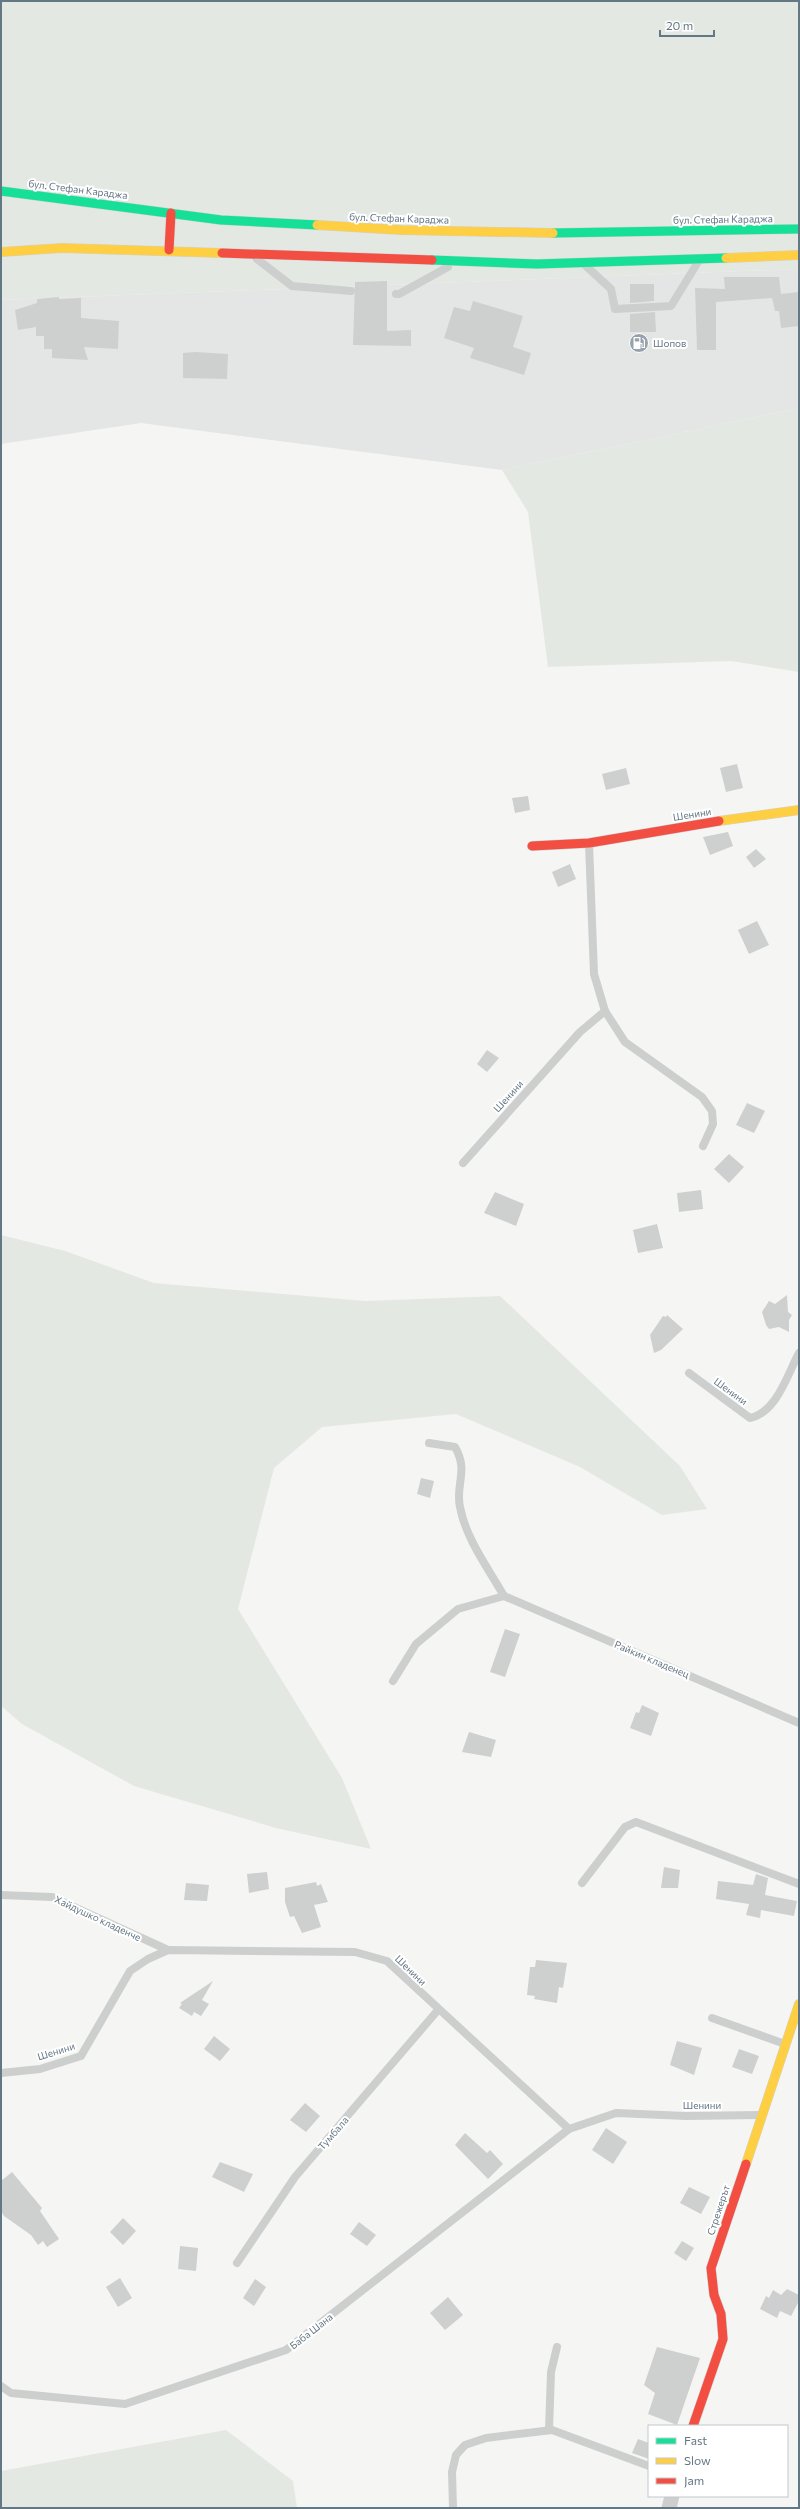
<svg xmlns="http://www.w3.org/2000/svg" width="800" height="2509" font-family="Commissioner,sans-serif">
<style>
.built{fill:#e4e5e5}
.green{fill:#e4e8e2}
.building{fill:#ced0d0}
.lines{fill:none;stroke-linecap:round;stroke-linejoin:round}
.fast-casing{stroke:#d1d2d3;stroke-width:10}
.slow-casing{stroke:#d1d2d3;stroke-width:10}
.jam-casing{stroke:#d1d2d3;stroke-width:10}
.lane{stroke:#cdcfcf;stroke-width:8}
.street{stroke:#cdcfcf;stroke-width:15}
.fast{stroke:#16e098;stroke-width:9}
.slow{stroke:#ffcf43;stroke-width:9}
.jam{stroke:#f24e42;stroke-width:9}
.labels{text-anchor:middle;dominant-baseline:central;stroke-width:4;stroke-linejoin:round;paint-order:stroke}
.street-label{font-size:10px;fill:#647785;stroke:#fff}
.poi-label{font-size:10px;fill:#647785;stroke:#fff;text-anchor:start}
</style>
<rect width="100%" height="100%" fill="#f5f5f4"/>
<path class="built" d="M799 269V408L502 470 141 423 1 444V300Z"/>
<g class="green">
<path d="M1 1H799V269L1 300Z"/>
<path d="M799 408V672L731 661 548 667 528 512 502 470Z"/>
<path d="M1 1235 65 1251 154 1283 365 1301 500 1296 680 1466 707 1509 662 1515 580 1467 456 1414 322 1427 274 1468 238 1609 342 1778 371 1849 276 1828 134 1786 22 1724 1 1706Z"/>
<path d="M226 2430 293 2481 297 2508H1V2471Z"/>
</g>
<g class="building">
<path d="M724 277H779L781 294 799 292V326L781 328 779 311H775L772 298 716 302V350H697L695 288 725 289Z"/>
<path d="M387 281V331L411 330V346L353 345 355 282Z"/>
<path d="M630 284H654V301L630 303Z"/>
<path d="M59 297V299L81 298V318L119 321 118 349 84 347 88 360 52 358V349H44V336H36V327L18 330 15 310 37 303V299Z"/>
<path d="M473 301 523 316 513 347 531 353 524 375 470 358 474 348 444 338 454 307 470 311Z"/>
<path d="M655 312 656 332H630V314Z"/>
<path d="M195 352 228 354 227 379 183 378V353Z"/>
<path d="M737 764 743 788 726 792 720 768Z"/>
<path d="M626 768 630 784 606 790 602 774Z"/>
<path d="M528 796 530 810 515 813 512 798Z"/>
<path d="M728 832 733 846 710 855 703 837Z"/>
<path d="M756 849 766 859 754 868 746 857Z"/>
<path d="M570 864 576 879 558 887 552 872Z"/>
<path d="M757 921 769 945 749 954 738 930Z"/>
<path d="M487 1050 499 1058 487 1072 477 1064Z"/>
<path d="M747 1103 765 1111 754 1133 736 1125Z"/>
<path d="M729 1154 744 1167 729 1183 714 1169Z"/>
<path d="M701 1190 703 1209 679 1212 677 1193Z"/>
<path d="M495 1192 524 1204 516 1226 484 1213Z"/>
<path d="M657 1224 663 1248 638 1253 633 1230Z"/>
<path d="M787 1295 788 1312 792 1315 789 1320V1332L779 1327 769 1329 766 1325 762 1312 769 1301 775 1304Z"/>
<path d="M667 1315 683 1329 661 1350 654 1353 650 1335 663 1316 666 1317Z"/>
<path d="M421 1478 434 1481 430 1498 417 1494Z"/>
<path d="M505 1629 520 1634 505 1677 490 1672Z"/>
<path d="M642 1705 659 1713 651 1736 630 1728 636 1712 639 1713Z"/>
<path d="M469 1732 496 1740 491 1757 462 1752Z"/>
<path d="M664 1867 680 1870 678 1888H661Z"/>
<path d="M267 1872 269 1889 249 1893 247 1874Z"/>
<path d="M756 1874 768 1878 765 1895 797 1901 794 1916 761 1910 760 1918 746 1915 749 1904 716 1899 718 1881 753 1885Z"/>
<path d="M316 1882 317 1886 321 1884 328 1902 314 1905 321 1927 302 1933 294 1916 290 1917 285 1902V1888Z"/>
<path d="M186 1883 209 1885 207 1901 184 1900Z"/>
<path d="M536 1960 567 1963 563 1988 559 1987 557 2003 534 1999 535 1996 527 1995 530 1967H535Z"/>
<path d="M213 1981 202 2000 209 2004 201 2016 194 2012 192 2016 179 2008 182 2004 180 2003Z"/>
<path d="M214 2036 230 2049 220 2061 204 2049Z"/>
<path d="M677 2041 702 2048 694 2075 670 2065Z"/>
<path d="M739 2049 759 2056 752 2074 732 2067Z"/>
<path d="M305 2103 320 2116 306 2132 290 2120Z"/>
<path d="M606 2128 627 2142 613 2164 592 2150Z"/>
<path d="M465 2133 487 2153 490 2150 503 2164 488 2179 455 2145Z"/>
<path d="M220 2162 253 2174 244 2192 212 2177Z"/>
<path d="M12 2172 42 2208 40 2211 59 2239 47 2247 43 2241 38 2245 31 2235 4 2216 1 2211V2181Z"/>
<path d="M689 2187 710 2197 701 2214 680 2203Z"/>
<path d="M123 2218 136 2231 123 2245 110 2232Z"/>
<path d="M359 2222 376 2235 367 2246 350 2234Z"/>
<path d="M682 2241 694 2248 686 2261 674 2253Z"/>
<path d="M180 2246 198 2248 196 2271 178 2269Z"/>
<path d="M120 2278 132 2298 118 2307 106 2287Z"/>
<path d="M255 2279 266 2287 254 2306 243 2298Z"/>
<path d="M787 2289 799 2295V2301L791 2316 780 2311 777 2318 760 2309 766 2296 769 2298 773 2290 781 2295Z"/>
<path d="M448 2297 463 2315 445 2330 430 2313Z"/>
<path d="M657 2347 700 2358 677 2425 648 2414 655 2393 644 2385Z"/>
<path d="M638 2439 649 2443V2459L632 2453Z"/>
</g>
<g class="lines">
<defs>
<g id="fast">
<path d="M1 191 221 220 317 225"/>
<path d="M553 233 799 229"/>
<path d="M432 260 537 264 726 258"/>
</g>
<g id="slow">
<path d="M317 225 401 230 553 233"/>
<path d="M1 252 62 248 222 253"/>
<path d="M726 258 799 255"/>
<path d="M719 821 799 810"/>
<path d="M746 2164 799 2004"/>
</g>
<g id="jam">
<path d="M169 250 171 213"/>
<path d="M222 253 432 260"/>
<path d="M532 846 589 843 719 821"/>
<path d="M693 2426 723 2339 721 2314 714 2295 711 2268 746 2164"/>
</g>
</defs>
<use href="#fast" class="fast-casing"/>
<use href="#slow" class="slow-casing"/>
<use href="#jam" class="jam-casing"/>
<g class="lane">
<path d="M257 259 292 286 351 291"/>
<path d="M586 266 611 289 615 309 671 306 698 262"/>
<path d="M396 294H399L448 267"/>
<path d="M589 844 594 974 605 1011 625 1042 702 1097 712 1111 713 1124 703 1146"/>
<path d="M463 1163 580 1032 605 1011"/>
<path d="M689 1373 750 1418C777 1412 787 1375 799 1353"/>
<path d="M429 1443 455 1447C469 1471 455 1485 460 1507 466 1539 488 1568 504 1596"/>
<path d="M504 1596 799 1723"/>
<path d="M393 1681 416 1644 458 1609 504 1596"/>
<path d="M582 1883 625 1827 636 1822 799 1884"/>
<path d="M1 1895 52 1897 168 1950"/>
<path d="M712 2018 785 2044"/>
<path d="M1 2073 40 2069 81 2056 130 1971 148 1959 168 1950 355 1952 387 1961 569 2129 616 2113 686 2116 760 2115"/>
<path d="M237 2263 295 2177 438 2010"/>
<path d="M1 2386 11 2393 125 2404 286 2350 569 2129"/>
<path d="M549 2430 551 2372 557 2347"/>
<path d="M453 2508 452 2472 456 2455 465 2445 486 2438 552 2430 649 2466"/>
</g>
<path class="street" d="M669 2508 672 2496"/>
<use href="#fast" class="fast"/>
<use href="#slow" class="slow"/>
<use href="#jam" class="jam"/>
</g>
<defs>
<symbol id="fuel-disc" viewBox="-11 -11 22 22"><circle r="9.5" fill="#97a3ac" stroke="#fff"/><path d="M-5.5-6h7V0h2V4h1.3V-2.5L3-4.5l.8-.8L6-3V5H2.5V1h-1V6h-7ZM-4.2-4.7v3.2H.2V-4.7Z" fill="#fff"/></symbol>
</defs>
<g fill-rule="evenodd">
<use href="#fuel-disc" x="628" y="332" width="22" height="22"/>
</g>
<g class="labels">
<g class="street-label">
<text transform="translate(78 189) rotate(7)">бул. Стефан Караджа</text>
<text transform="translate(399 218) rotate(2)">бул. Стефан Караджа</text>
<text transform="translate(723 219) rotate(-1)">бул. Стефан Караджа</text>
<text transform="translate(692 814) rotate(-9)">Шенини</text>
<text transform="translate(508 1096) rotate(-48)">Шенини</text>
<text transform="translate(731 1391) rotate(36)">Шенини</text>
<text transform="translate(652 1659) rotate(23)">Райкин кладенец</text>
<text transform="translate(98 1918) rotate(25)">Хайдушко кладенче</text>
<text transform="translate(411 1970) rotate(44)">Шенини</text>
<text transform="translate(56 2051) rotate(-17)">Шенини</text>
<text x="702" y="2105">Шенини</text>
<text transform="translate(333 2133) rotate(-49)">Тумбала</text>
<text transform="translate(718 2210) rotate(-72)">Стрежерът</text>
<text transform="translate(311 2331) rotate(-38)">Баба Шана</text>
</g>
<g class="poi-label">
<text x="653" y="343">Шопов</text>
</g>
</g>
<rect width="800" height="2509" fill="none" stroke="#647785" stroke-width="4"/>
<rect x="648" y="2425" width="140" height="72" fill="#ffffff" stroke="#c1c9ce"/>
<rect x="656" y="2438" width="20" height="6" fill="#16e098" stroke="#c1c9ce"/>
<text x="684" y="2445" font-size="12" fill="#647785">Fast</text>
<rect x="656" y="2458" width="20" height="6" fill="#ffcf43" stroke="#c1c9ce"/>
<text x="684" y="2465" font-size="12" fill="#647785">Slow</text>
<rect x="656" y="2478" width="20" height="6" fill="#f24e42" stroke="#c1c9ce"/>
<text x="684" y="2485" font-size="12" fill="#647785">Jam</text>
<path d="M660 30v6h54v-6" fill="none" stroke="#647785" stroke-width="2"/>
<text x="666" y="30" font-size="12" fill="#647785" stroke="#ffffff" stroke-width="3" paint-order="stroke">20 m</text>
</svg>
